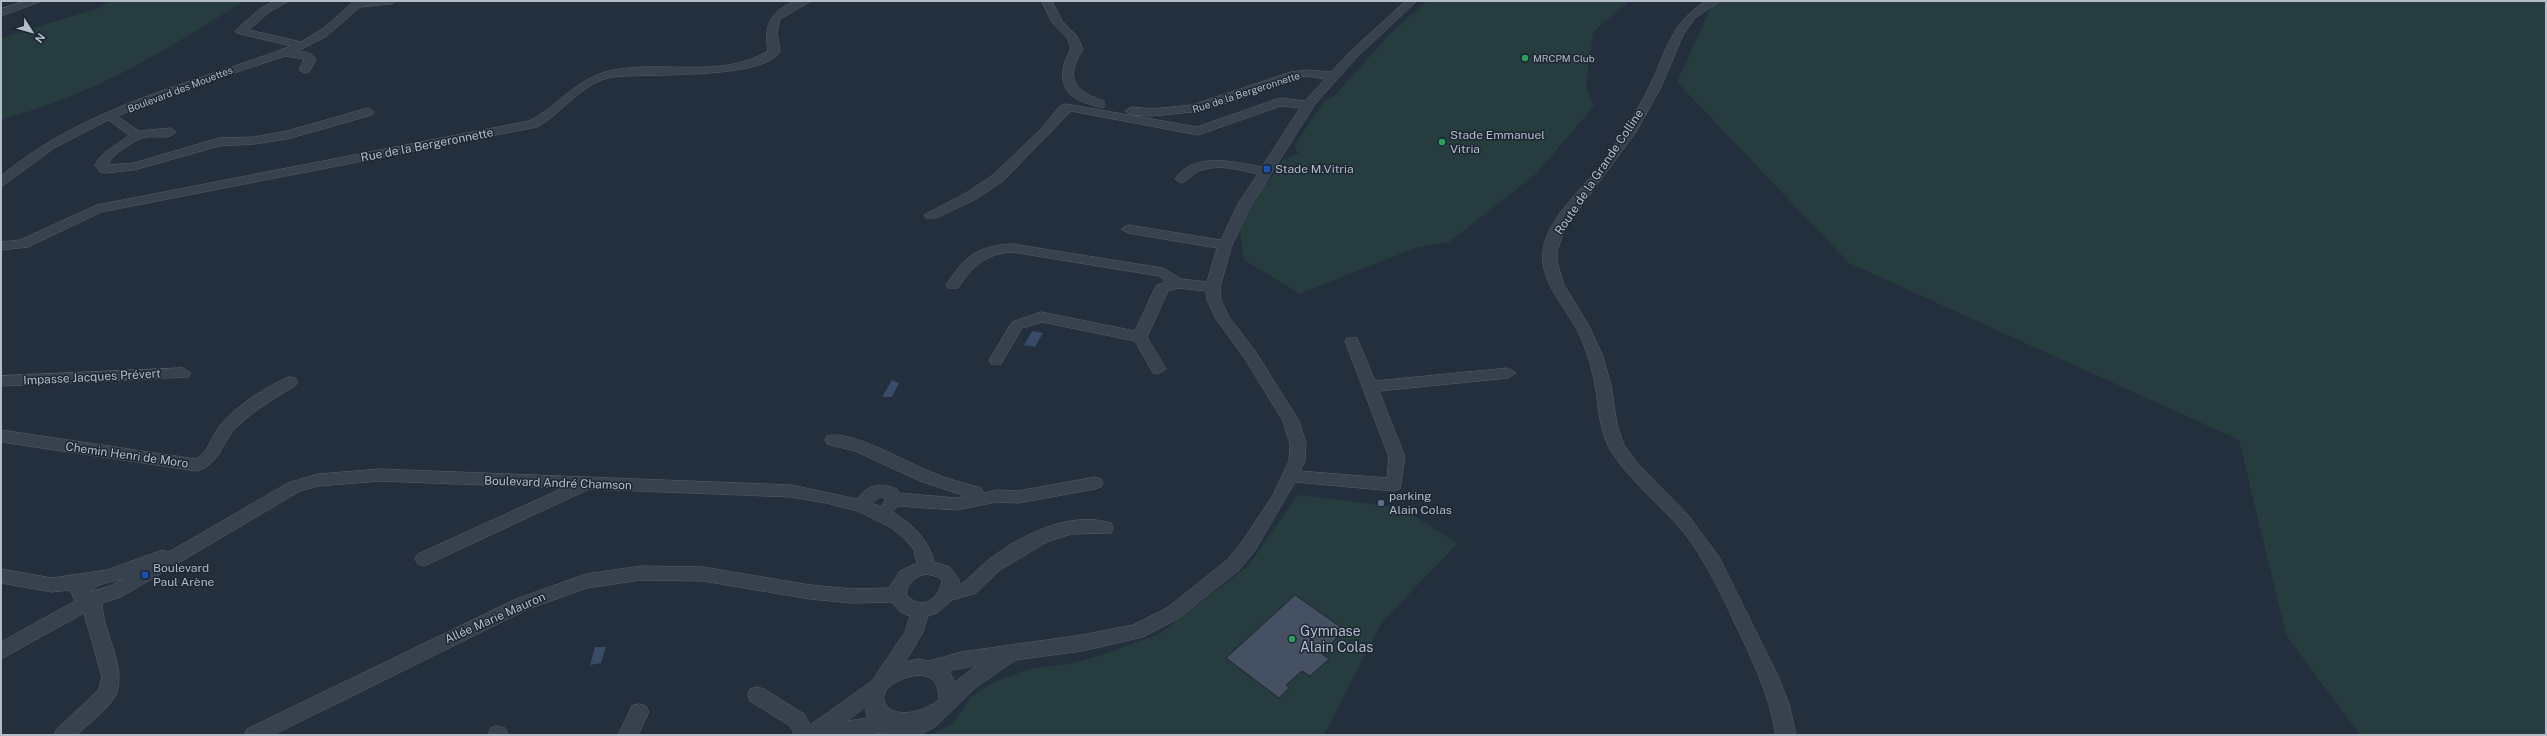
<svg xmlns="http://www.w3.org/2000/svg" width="2547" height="736" font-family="'Public Sans',sans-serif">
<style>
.green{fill:#263c3f}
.water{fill:#394c67}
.building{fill:#455162;stroke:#1f2835}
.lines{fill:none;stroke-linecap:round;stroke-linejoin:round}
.street-casing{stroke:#565f6c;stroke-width:1}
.street{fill:#38414e;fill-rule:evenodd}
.leisure-dot{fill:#2e9e5b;stroke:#1d2633;stroke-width:1.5}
.transit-dot{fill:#1a4fb4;stroke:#1d2633;stroke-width:1.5}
.service-dot{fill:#5c6f8a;stroke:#1d2633;stroke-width:1.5}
.labels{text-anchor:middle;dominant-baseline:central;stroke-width:3;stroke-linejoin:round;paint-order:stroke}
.far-poi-label{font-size:10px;fill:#b4bcc9;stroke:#1d2633;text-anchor:start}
.far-street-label{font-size:10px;fill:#b4bcc9;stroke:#1d2633}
.poi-label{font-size:12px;fill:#b4bcc9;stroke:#1d2633;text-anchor:start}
.street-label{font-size:12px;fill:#b4bcc9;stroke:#1d2633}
.near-poi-label{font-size:14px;fill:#b4bcc9;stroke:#1d2633;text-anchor:start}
</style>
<rect width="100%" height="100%" fill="#242f3e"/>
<g class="green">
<path d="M110 1H244C185 38 125 76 59 101 40 108 20 114 1 120V38L96 9Z"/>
<path d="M1427 1H1629L1593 32 1586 86 1594 106 1537 173 1449 242 1418 247 1300 294 1244 260 1240 231 1263 184 1270 180 1283 160 1300 153 1296 151 1295 144 1323 103 1334 96 1391 33Z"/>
<path d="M1707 1H2546V735H2360L2286 635 2239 440 1849 263 1677 82 1710 9Z"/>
<path d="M1298 495 1399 507 1458 543 1382 622 1324 735H932L953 723 971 697 992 683 1031 668 1068 664 1102 655 1159 634 1248 566Z"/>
</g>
<g class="water">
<path d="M1032 331 1043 333 1035 347 1024 345Z"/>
<path d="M892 380 899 383 892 397H882Z"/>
<path d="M595 647H606L601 663 590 665Z"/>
</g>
<path class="building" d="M1295 595 1345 630 1321 653 1329 659 1310 676 1302 671 1286 685 1289 688 1279 698 1226 658Z"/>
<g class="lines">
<defs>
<g id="street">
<path d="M26 1H42L1 16V9Z"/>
<path d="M275 1H289L269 12 249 30 301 42 325 27 354 1H396L391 4 360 7 327 36 296 52C305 52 311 51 316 60L309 72 305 73 299 70 304 59 285 56 171 94 117 116 139 131 170 128 176 132C169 142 149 133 139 139 130 144 111 155 108 165L134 163 219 138 254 137 287 131 368 108 374 112 372 115 287 139 254 144 219 146 134 170 104 173 100 172 95 165C102 150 117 146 129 135L108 120 54 148 1 187V176C85 106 191 84 291 46L237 33 235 31 261 8Z"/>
<path d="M796 1H811L780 19 777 32 780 52C760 80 648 73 613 77 583 81 563 113 537 127L101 212 28 247 1 250V242L20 240 97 205 529 121C558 106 576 79 609 71 660 59 721 80 768 51 763 25 771 10 796 1Z"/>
<path d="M1042 1H1052L1062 21 1077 36 1083 49C1065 78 1073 91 1104 101V107C1098 108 1092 105 1086 103 1058 94 1058 71 1071 49L1068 39 1052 22Z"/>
<path d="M1406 1H1417L1358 56 1315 104 1252 204 1232 245 1220 287 1221 300 1229 317 1255 351 1299 421 1306 444 1305 461 1300 471 1387 478 1389 457 1345 341 1347 338H1357L1375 381 1508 368 1516 373 1508 378 1379 391 1405 457 1400 489 1394 491 1295 482 1254 552 1239 570 1179 618 1143 637 1082 651 1015 660 975 688 935 727 919 735H888L882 733 864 735H792L794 732 790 726 750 701 748 695 750 689 757 687 764 689 804 714 810 725 872 681 905 632 910 616 900 612 892 602 852 603 810 599 703 581 641 580 587 588 528 609 273 735H244L247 729 516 599 586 574 641 566 703 567 810 585 852 589 889 588 900 571 917 563 914 550 904 538 890 527 858 511 826 503 791 497 589 489 424 566 418 564 415 559 418 554 563 488 380 481 318 486 300 491 121 597 102 603C102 632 130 672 114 698 105 712 89 723 77 735H54L57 729 91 697 99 689 102 677 84 613 1 659V642L75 601 70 590 52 592 1 583V569L52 578 107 570 163 550 169 552 288 483 318 474 380 469 791 485 857 499C869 483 880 483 897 489L899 493 956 498 965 496 920 481 855 451 827 444 825 440 827 436C851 429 907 463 931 472 947 479 964 483 981 488L983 493 997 490 1018 491 1095 477 1101 479 1103 483 1101 487 1095 489 1018 503 997 502 956 510 898 506 892 512C913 524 928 539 934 562L950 567 959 580V585C970 579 977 569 987 561 1019 536 1069 510 1111 523L1113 528 1111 533 1071 534 1047 542 1000 570 976 593 952 600 937 613 928 616 922 634 905 662 918 659 930 661 961 652 1082 635 1133 625 1167 608 1227 560 1242 542 1273 495 1289 461 1290 444 1283 421 1245 359 1216 319 1207 300 1206 291 1178 288 1168 291 1147 337 1166 369 1158 374 1153 373 1135 341 1042 322 1022 328 1001 364H991L989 360 1012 322 1041 312 1135 331 1155 288 1157 285 1166 282 1159 276 1012 252C985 254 973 266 958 288H948L946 285C965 256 977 246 1012 244L1163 268 1181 279 1207 282 1217 248 1128 233 1121 229 1128 225 1221 240 1238 204 1258 174C1241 170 1219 164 1202 170 1193 172 1189 181 1181 183L1175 179C1194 151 1234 162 1262 167L1300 108 1281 106 1198 135 1071 111 1003 181 976 199 936 218H926L924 215 966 193 993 175 1041 129 1060 106 1066 104 1197 127 1280 98 1305 101 1325 79 1306 76 1293 78 1237 100 1192 112 1152 116 1131 115 1125 111 1131 107 1152 109 1192 105 1291 72 1306 70 1331 72 1350 52ZM881 497 886 499 881 507 872 503ZM927 574 938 577 942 581C939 601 919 611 906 594 908 582 916 576 927 574ZM125 578 110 586 89 592 99 585ZM976 666 955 682 949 671ZM918 675C935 676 938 684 939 700 887 736 856 685 918 675ZM865 708 868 718 847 721Z"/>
<path d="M1707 1H1720L1695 18 1683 35 1661 87 1636 132 1565 228 1557 251V262L1564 285 1589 326 1602 354 1611 385 1617 425 1624 445 1639 465 1688 515 1719 557 1778 676 1789 704 1796 735H1776C1769 693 1751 657 1733 619 1719 590 1705 560 1685 534 1662 505 1631 483 1611 451 1599 431 1599 408 1595 385 1592 368 1587 352 1580 336 1568 309 1539 283 1543 251 1547 221 1575 196 1594 173 1605 159 1616 144 1626 128 1635 113 1644 99 1651 83 1666 51 1673 19 1707 1Z"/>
<path d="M183 368 191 373 188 377 1 386V376Z"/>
<path d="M290 377 295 378 298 382 295 386C275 398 254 410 237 427 221 442 221 464 197 471L1 442V430L196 459C208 452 211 438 219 427 232 409 270 383 290 377Z"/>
<path d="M639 704 646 706 649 712 638 735H618L632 706Z"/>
<path d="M498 726 505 728 508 735H488L491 728Z"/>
</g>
</defs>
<use href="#street" class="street-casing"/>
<use href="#street" class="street"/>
</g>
<g class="leisure-dot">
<circle cx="1525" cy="58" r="4"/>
<circle cx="1442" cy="142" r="4"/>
<circle cx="1292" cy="639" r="4"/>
</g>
<g class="transit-dot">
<rect x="1263" y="165" width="8" height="8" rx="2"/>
<rect x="141" y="571" width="8" height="8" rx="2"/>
</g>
<circle class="service-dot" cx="1381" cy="503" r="4"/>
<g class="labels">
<g class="far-poi-label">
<text x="1533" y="58">MRCPM Club</text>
</g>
<g class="far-street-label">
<text transform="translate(180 89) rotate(-21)">Boulevard des Mouettes</text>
<text transform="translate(1246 92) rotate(-18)">Rue de la Bergeronnette</text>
</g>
<g class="poi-label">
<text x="1450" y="135">Stade Emmanuel<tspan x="1450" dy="14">Vitria</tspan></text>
<text x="1275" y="169">Stade M.Vitria</text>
<text x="1389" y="496">parking<tspan x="1389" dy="14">Alain Colas</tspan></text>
<text x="153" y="568">Boulevard<tspan x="153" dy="14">Paul Arène</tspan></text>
</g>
<g class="street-label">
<text transform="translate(427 145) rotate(-11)">Rue de la Bergeronnette</text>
<text transform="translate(1599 172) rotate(-56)">Route de la Grande Colline</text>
<text transform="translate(92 377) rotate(-3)">Impasse Jacques Prévert</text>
<text transform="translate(127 455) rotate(8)">Chemin Henri de Moro</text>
<text transform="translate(558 483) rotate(2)">Boulevard André Chamson</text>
<text transform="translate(495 618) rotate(-24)">Allée Marie Mauron</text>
</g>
<g class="near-poi-label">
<text x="1300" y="631">Gymnase<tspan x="1300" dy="16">Alain Colas</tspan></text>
</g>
</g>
<rect width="2547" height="736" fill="none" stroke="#b4bcc9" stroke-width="4"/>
<g transform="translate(32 32) rotate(127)" stroke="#1d2633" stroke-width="3" paint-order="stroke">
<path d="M0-3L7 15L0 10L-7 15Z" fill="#b4bcc9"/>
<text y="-6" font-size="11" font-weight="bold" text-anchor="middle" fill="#b4bcc9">N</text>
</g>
</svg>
